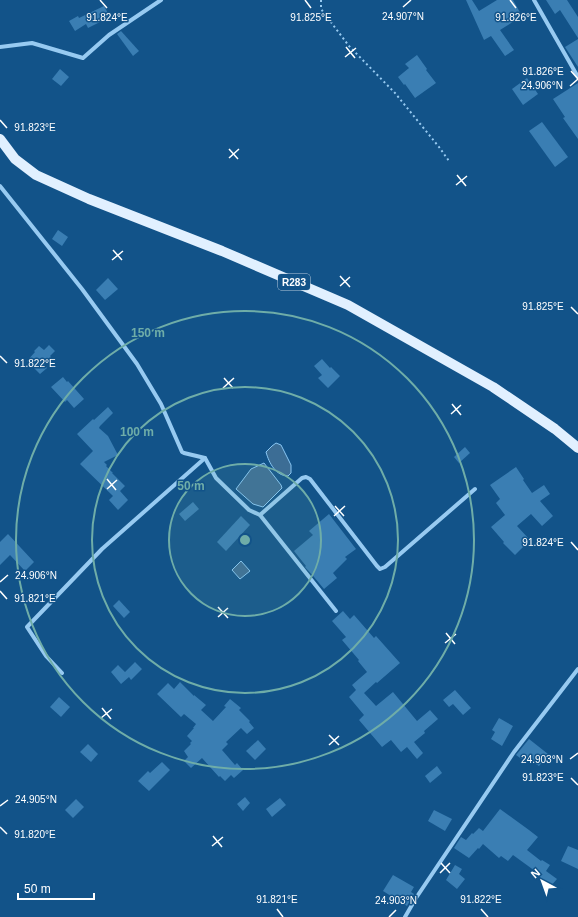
<svg xmlns="http://www.w3.org/2000/svg" width="578" height="917" font-family="Arial,sans-serif">
<style>
.water{fill:#3c6d95;stroke:#89c7f4}
.building{fill:#3a7eb3}
.lines{fill:none;stroke-linecap:round;stroke-linejoin:round}
.path{stroke:#97caf1;stroke-width:2;stroke-dasharray:2 3;stroke-linecap:butt}
.street{stroke:#97caf1;stroke-width:4}
.primary{stroke:#e1f0ff;stroke-width:10}
.ticks{fill:none;stroke:#fff;stroke-width:1.5}
.ring{fill:none;stroke:#6fada8;stroke-width:2}
.labels{text-anchor:middle;dominant-baseline:central;stroke-width:3;stroke-linejoin:round;paint-order:stroke}
.shield{fill:#125389;stroke:#b8cbdc;stroke-width:1}
.shield-label{font-size:10px;font-weight:bold;fill:#fff}
.ticks-label{font-size:10px;text-anchor:middle;fill:#fff;stroke:#125389;stroke-width:3;stroke-linejoin:round;paint-order:stroke}
.centre{fill:#6fada8;stroke:#125389;stroke-width:2}
.ring-label{font-size:12px;text-anchor:middle;font-weight:bold;fill:#6fada8;stroke:#125389;stroke-width:3;stroke-linejoin:round;paint-order:stroke}
</style>
<rect width="100%" height="100%" fill="#125389"/>
<g class="water">
<path d="M276 443 281 445 291 465V473L288 476C276 476 269 463 266 452L272 446Z"/>
<path d="M264 463 281 485 282 488 263 507 253 504 236 489 251 469Z"/>
<path d="M241 561 250 571 240 579 232 570Z"/>
</g>
<g class="building">
<path d="M466 0H472L479 11 497 0H513L522 16 500 30 514 50 505 56 491 36 484 40Z"/>
<path d="M546 0H567L578 17V38L560 10 555 14Z"/>
<path d="M104 6 110 17 88 28 86 24 75 31 69 21 78 16 79 18Z"/>
<path d="M121 31 139 51 133 56 117 34Z"/>
<path d="M578 39V67L565 47Z"/>
<path d="M417 55 427 69 426 70 436 83 415 98 405 84 404 85 398 77 409 68 405 64Z"/>
<path d="M60 69 69 77 61 86 52 79Z"/>
<path d="M527 78 538 94 523 105 512 89Z"/>
<path d="M578 83V139L563 118 565 117 553 99Z"/>
<path d="M542 122 568 157 555 167 529 131Z"/>
<path d="M58 230 68 237 62 246 52 239Z"/>
<path d="M108 278 118 289 105 300 96 290Z"/>
<path d="M49 345 55 351 50 356 51 357 44 365 47 368 40 374 27 361 35 352 34 351 39 346 44 350Z"/>
<path d="M322 359 330 368 331 367 340 376 328 388 318 378 322 375 314 366Z"/>
<path d="M63 377 67 382 68 381 84 399 74 408 67 400 65 402 51 387Z"/>
<path d="M108 407 113 413 100 426 99 428 108 436 118 455 104 462 107 465 106 466 113 473H112L125 486 120 491 128 500 118 510 109 500 113 496 80 464 93 451 77 434 93 419 94 420Z"/>
<path d="M465 447 470 453 459 463 454 457Z"/>
<path d="M516 467 524 479 523 480 532 493 544 485 550 494 540 501 553 516 542 526 531 514 517 526 530 540 515 555 503 543 504 542 491 527 505 515 496 503 500 499 490 485Z"/>
<path d="M193 502 199 509 185 521 179 514Z"/>
<path d="M329 514 356 549 345 557 347 559 333 573 337 578 324 589 314 577 305 567 306 566 294 551 313 535 309 531Z"/>
<path d="M241 516 250 525 226 551 217 542Z"/>
<path d="M8 534 34 562 25 571 10 555 0 565V542Z"/>
<path d="M119 600 130 612 124 618 113 606Z"/>
<path d="M343 611 350 619 354 615 374 638 376 636 400 663 377 683 376 682 364 693 376 706 393 692 417 721 430 710 438 719 424 731 425 733 414 742 423 753 417 759 407 747 401 752 391 740 382 747 359 720 364 715 349 697 356 690 352 685 367 672 358 661 359 660 342 640 346 637 332 621Z"/>
<path d="M135 662 142 669 131 680 129 677 121 684 111 672 118 665 125 672Z"/>
<path d="M180 682 194 696V695L206 705 201 710 213 721 226 707 224 706 230 699 241 708 239 710 250 721 249 722 254 728 247 734 241 728 226 742 228 744 222 750 235 765 237 763 243 770 234 778 231 775 225 781 220 776 219 777 202 758 191 768 184 761 188 757 184 751 191 744 190 743 192 741 187 736 194 728H193L196 724 184 714 181 717 157 694 168 683 174 689Z"/>
<path d="M455 690 471 708 463 715 453 704 449 707 443 700Z"/>
<path d="M59 697 70 707 61 717 50 707Z"/>
<path d="M499 718 513 726 502 746 491 739 495 732 492 730Z"/>
<path d="M529 739 548 754 539 766 525 757 523 760 516 755Z"/>
<path d="M258 740 266 749 255 760 246 751Z"/>
<path d="M88 744 98 754 91 762 80 752Z"/>
<path d="M162 762 170 770 149 791 138 781 148 771 150 773Z"/>
<path d="M437 766 442 773 430 783 425 776Z"/>
<path d="M245 797 250 803 243 811 237 804Z"/>
<path d="M280 798 286 805 272 817 266 809Z"/>
<path d="M76 799 84 807 73 818 65 810Z"/>
<path d="M500 809 529 830 538 837 527 850 541 861 542 860 550 865 546 871 557 879 550 887 543 882 544 881 533 874 535 871 513 855 508 861 501 856 499 858 483 844 479 849 478 848 469 858 454 848 461 837 466 840 472 833 473 834 479 828 483 831Z"/>
<path d="M434 810 452 819 445 831 428 821Z"/>
<path d="M568 846 578 850V869L561 861Z"/>
<path d="M455 865 462 869 459 874 465 879 457 889 446 880Z"/>
<path d="M393 875 414 887 411 892 414 894 407 906 383 891Z"/>
</g>
<g class="lines">
<path class="path" d="M321 0V9L349 46 395 93 439 147 449 161"/>
<g class="street">
<path d="M534 0 578 77"/>
<path d="M0 47 32 43 83 58 109 35 161 0"/>
<path d="M0 186 82 289 137 364 161 404 182 452 184 453 205 458 216 478 249 510 260 515 336 611"/>
<path d="M260 515 302 478 306 477 310 479 377 566 380 569 385 567 475 489"/>
<path d="M62 673 46 656 27 627 102 549 205 458"/>
<path d="M405 917 416 898 514 752 578 669"/>
</g>
<path class="primary" d="M0 139 15 159 36 175 89 199 222 251 348 305 493 387 555 429 578 448"/>
</g>
<path class="ticks" d="M100 0 107 8M305 0 311 8M510 0 516 8M403 7 411 0M346 47 355 58M345 57 356 48M571 71 578 79M570 86 578 79M0 120 7 128M229 149 238 159M229 158 239 149M457 175 466 186M456 185 467 176M113 250 122 260M112 260 123 251M340 276 350 287M340 286 350 277M571 307 578 314M0 356 7 363M224 378 233 388M223 388 234 378M452 404 461 415M451 414 461 405M107 479 116 490M107 489 117 480M335 506 344 516M334 516 345 506M571 542 578 550M0 582 8 575M0 591 7 599M218 607 228 618M218 617 228 608M446 633 455 644M445 643 456 634M102 708 111 719M101 718 112 709M329 735 339 745M329 745 339 736M570 759 578 753M571 778 578 785M0 806 8 800M0 827 7 834M213 836 222 847M212 846 223 837M441 863 450 873M440 873 450 863M277 909 283 917M481 909 488 917M389 917 396 910"/>
<circle cx="245" cy="540" r="76" fill="#6fada8" fill-opacity=".12"/>
<g class="ring">
<circle cx="245" cy="540" r="76"/>
<circle cx="245" cy="540" r="153"/>
<circle cx="245" cy="540" r="229"/>
</g>
<g class="labels">
<rect class="shield" x="278" y="274" width="32" height="16" rx="3"/>
<g class="shield-label">
<text x="294" y="282">R283</text>
</g>
</g>
<g class="ticks-label">
<text x="403" y="20">24.907°N</text>
<text x="107" y="21">91.824°E</text>
<text x="516" y="21">91.826°E</text>
<text x="311" y="21">91.825°E</text>
<text x="543" y="75">91.826°E</text>
<text x="542" y="89">24.906°N</text>
<text x="35" y="131">91.823°E</text>
<text x="543" y="310">91.825°E</text>
<text x="35" y="367">91.822°E</text>
<text x="543" y="546">91.824°E</text>
<text x="36" y="579">24.906°N</text>
<text x="35" y="602">91.821°E</text>
<text x="542" y="763">24.903°N</text>
<text x="543" y="781">91.823°E</text>
<text x="36" y="803">24.905°N</text>
<text x="35" y="838">91.820°E</text>
<text x="277" y="903">91.821°E</text>
<text x="481" y="903">91.822°E</text>
<text x="396" y="904">24.903°N</text>
</g>
<circle cx="245" cy="540" r="6" class="centre"/>
<g class="ring-label">
<text x="148" y="337">150 m</text>
<text x="137" y="436">100 m</text>
<text x="191" y="490">50 m</text>
</g>
<g transform="translate(542 881) rotate(319)" stroke="#125389" stroke-width="3" paint-order="stroke">
<path d="M0-3L7 15L0 10L-7 15Z" fill="#ffffff"/>
<text y="-6" font-size="11" font-weight="bold" text-anchor="middle" fill="#ffffff">N</text>
</g>
<path d="M18 893v6h76v-6" fill="none" stroke="#ffffff" stroke-width="2"/>
<text x="24" y="893" font-size="12" fill="#ffffff" stroke="#125389" stroke-width="3" paint-order="stroke">50 m</text>
</svg>
